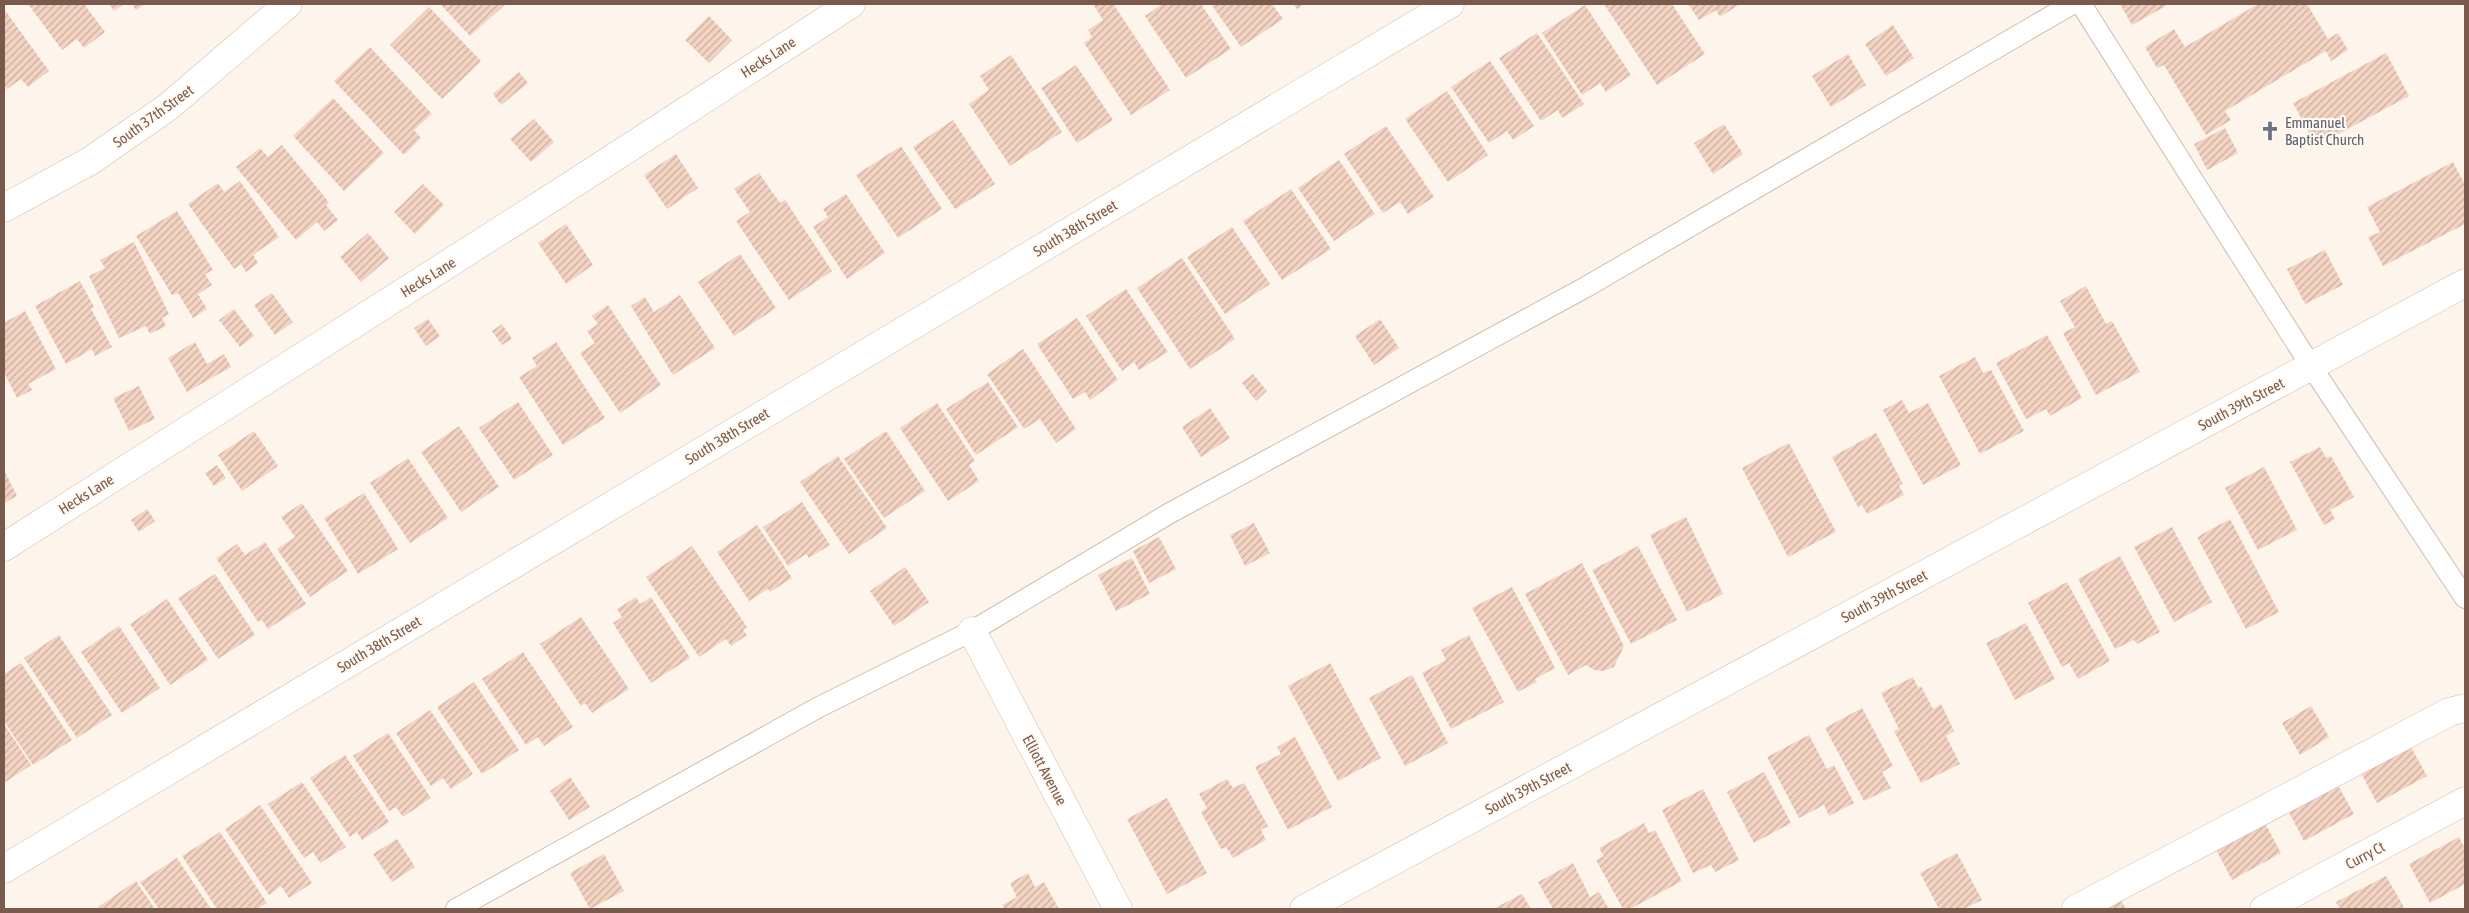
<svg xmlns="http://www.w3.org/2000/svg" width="2469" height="913" font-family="'Asap Condensed',sans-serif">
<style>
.building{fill:url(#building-hatch)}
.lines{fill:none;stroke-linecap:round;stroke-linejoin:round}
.service-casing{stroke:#d0bcaf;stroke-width:22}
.minor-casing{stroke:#d0bcaf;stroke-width:29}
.service{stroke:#fff;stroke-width:20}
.minor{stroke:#fff;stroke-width:28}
.labels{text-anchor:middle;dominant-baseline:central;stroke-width:4.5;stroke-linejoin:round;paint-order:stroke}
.street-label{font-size:15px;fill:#795a4c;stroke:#fff9f2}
.worship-label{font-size:15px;fill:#5b616d;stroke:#fff9f2;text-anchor:start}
</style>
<defs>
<pattern id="building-hatch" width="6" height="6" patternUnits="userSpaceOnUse" patternTransform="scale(1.25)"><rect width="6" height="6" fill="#f3d3c2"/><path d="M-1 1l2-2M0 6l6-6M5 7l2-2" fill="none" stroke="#caaea0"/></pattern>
</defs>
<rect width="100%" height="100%" fill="#fdf5eb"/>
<g class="building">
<path d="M28 4H84L105 32 84 48 77 39 62 50Z"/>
<path d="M109 4H124L114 11Z"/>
<path d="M132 4H145L136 10Z"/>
<path d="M440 4H506L470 36Z"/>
<path d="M1093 4H1117L1114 5 1170 90 1131 115 1084 43 1092 37 1088 30 1103 20Z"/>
<path d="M1162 4H1201L1231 49 1186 78 1145 16Z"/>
<path d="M1211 4H1272L1283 19 1241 47Z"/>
<path d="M1293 4H1304L1297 9Z"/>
<path d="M1604 4H1672L1705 54 1657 85Z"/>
<path d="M1688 4H1740L1720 17 1716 10 1699 20Z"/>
<path d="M2120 4H2165L2166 6 2132 25Z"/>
<path d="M2258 4H2307L2328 39 2338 33 2348 50 2331 61 2326 51 2225 111 2231 120 2206 135 2164 65 2157 68 2145 47 2174 29 2185 47Z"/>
<path d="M1585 5 1631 75 1606 92 1600 83 1582 95 1542 33Z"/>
<path d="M429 7 481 61 442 99 390 45Z"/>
<path d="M4 9 49 71 28 87 21 79 7 89 4 85Z"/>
<path d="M709 16 732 40 709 63 685 40Z"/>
<path d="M1893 25 1914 58 1886 76 1865 44Z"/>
<path d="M1537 33 1584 104 1562 118 1558 110 1541 121 1499 58Z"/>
<path d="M370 47 432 114 414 130 421 138 404 155 334 81Z"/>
<path d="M2386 53 2409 96 2316 146 2293 103Z"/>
<path d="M1848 54 1866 85 1831 107 1812 76Z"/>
<path d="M1011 55 1062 132 1010 166 969 104 989 90 980 76Z"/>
<path d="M1490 61 1534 126 1513 140 1507 131 1489 143 1451 87Z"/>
<path d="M1076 65 1113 120 1077 143 1041 88Z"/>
<path d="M519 72 528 83 501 105 493 94Z"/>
<path d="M1447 91 1488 155 1448 182 1405 119Z"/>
<path d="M333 98 384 153 344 191 293 136Z"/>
<path d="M534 119 554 142 531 162 510 139Z"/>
<path d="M953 120 995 184 955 209 913 147Z"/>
<path d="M1724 124 1743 154 1713 174 1694 143Z"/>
<path d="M1386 126 1434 197 1408 214 1400 202 1383 213 1344 154Z"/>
<path d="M2225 128 2238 153 2207 170 2194 144Z"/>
<path d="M282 145 324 196 329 203 326 205 338 220 324 231 317 222 296 240 236 167 260 148 268 157Z"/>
<path d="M901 146 942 209 898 238 856 175Z"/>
<path d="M676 154 698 188 667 209 644 175Z"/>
<path d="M1339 160 1375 214 1334 241 1298 188Z"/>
<path d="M2453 162 2465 185V224L2383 266 2368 237 2380 232 2367 207Z"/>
<path d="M759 173 780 203 785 200 832 271 789 300 736 221 750 212 734 189Z"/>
<path d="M240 181 279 237 253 255 258 263 246 272 241 264 234 269 188 204 218 183 224 192Z"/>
<path d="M423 184 444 205 415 234 394 212Z"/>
<path d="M1291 189 1331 249 1282 280 1243 221Z"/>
<path d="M846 194 885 253 847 279 813 227 828 217 823 209Z"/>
<path d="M177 211 213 270 205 274 212 285 198 294 207 309 193 318 178 293 172 295 136 236Z"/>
<path d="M566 224 593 265 566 284 538 243Z"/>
<path d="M1232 227 1270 284 1225 314 1187 257Z"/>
<path d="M368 233 389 258 361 282 340 257Z"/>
<path d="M134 242 169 314 162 318 166 326 150 334 146 326 119 338 89 276 105 268 100 260Z"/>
<path d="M2325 250 2343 285 2305 304 2287 269Z"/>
<path d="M740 254 776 308 734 336 698 282Z"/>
<path d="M1182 258 1235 339 1190 369 1137 288Z"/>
<path d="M80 281 94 307 91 309 112 347 95 356 92 349 66 364 35 306Z"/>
<path d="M2086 286 2106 324 2112 321 2140 372 2096 395 2063 333 2075 327 2060 301Z"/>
<path d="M1126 289 1168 352 1139 370 1134 362 1122 371 1086 316Z"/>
<path d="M272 293 293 322 275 335 254 305Z"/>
<path d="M680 295 715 348 673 375 631 306 645 297 654 312Z"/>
<path d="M608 305 661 385 620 413 580 353 595 343 587 331 598 324 592 316Z"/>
<path d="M234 309 254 336 240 347 219 320Z"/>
<path d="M25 311 56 369 28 384 32 390 17 398 4 372V323Z"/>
<path d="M1077 318 1118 380 1090 400 1085 392 1073 399 1037 344Z"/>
<path d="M428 319 440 336 426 346 414 328Z"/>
<path d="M1380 319 1399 348 1374 365 1355 336Z"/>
<path d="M502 324 512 339 502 345 492 331Z"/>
<path d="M2047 335 2082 398 2050 416 2046 409 2026 419 1996 363Z"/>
<path d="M195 342 207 364 224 354 231 367 187 392 168 358Z"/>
<path d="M556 342 605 418 563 445 519 377 537 366 532 358Z"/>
<path d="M1023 349 1076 429 1056 443 1040 419 1024 429 987 374Z"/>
<path d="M1975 357 1983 373 1991 370 2024 431 1980 454 1939 376Z"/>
<path d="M1253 374 1267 391 1256 401 1242 383Z"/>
<path d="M988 382 1018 427 976 455 946 409Z"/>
<path d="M139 386 155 419 129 431 113 398Z"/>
<path d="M1902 400 1909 413 1928 403 1961 465 1923 485 1883 410Z"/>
<path d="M518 402 553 455 514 480 479 428Z"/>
<path d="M937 403 975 461 969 465 979 481 948 501 900 428Z"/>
<path d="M1210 408 1230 438 1201 457 1182 427Z"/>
<path d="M459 426 499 487 461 512 421 452Z"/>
<path d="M254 431 278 466 242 491 218 455Z"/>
<path d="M886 431 925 491 884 518 844 459Z"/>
<path d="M1876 433 1903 484 1899 485 1904 495 1867 514 1862 505 1858 507 1832 457Z"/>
<path d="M1789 443 1836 532 1788 557 1742 468Z"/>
<path d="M2320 447 2326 458 2331 456 2354 497 2330 510 2335 519 2324 525 2290 462Z"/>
<path d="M838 456 887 528 849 554 800 482Z"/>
<path d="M408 458 448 518 410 543 370 483Z"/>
<path d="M217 465 226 478 214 486 205 473Z"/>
<path d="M2264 467 2297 530 2258 550 2225 488Z"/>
<path d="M4 470 17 496 4 503Z"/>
<path d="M364 493 398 549 358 574 324 518Z"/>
<path d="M802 502 830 545 809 558 806 554 788 566 763 527Z"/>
<path d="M302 503 348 571 310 597 277 549 295 537 281 517Z"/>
<path d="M147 509 155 521 139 532 131 520Z"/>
<path d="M1686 517 1723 594 1687 612 1650 535Z"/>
<path d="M2230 519 2279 612 2246 629 2197 537Z"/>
<path d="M1254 523 1270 553 1245 566 1230 535Z"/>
<path d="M757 525 792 578 770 592 768 589 749 601 717 552Z"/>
<path d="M2172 527 2212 602 2174 622 2134 547Z"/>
<path d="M1159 537 1176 569 1149 583 1133 551Z"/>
<path d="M265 542 306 604 268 629 262 620 258 622 216 558 237 544 245 555Z"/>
<path d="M692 546 747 627 743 630 747 635 731 646 726 639 699 657 646 577Z"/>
<path d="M1638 546 1677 620 1631 644 1592 570Z"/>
<path d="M2120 556 2160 632 2137 644 2134 640 2115 649 2078 579Z"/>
<path d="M1132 558 1150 594 1116 611 1098 575Z"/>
<path d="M1582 563 1624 646 1614 667 1603 671 1594 670 1586 665 1568 675 1525 594Z"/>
<path d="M905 567 929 602 894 626 870 591Z"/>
<path d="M215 574 255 635 218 659 178 598Z"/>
<path d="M2067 582 2110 661 2078 679 2069 663 2062 667 2028 603Z"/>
<path d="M1512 587 1555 668 1535 679 1537 682 1518 692 1472 608Z"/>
<path d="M636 597 640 604 651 597 690 658 651 683 613 623 622 617 617 609Z"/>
<path d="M167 599 208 660 170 685 130 624Z"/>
<path d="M581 617 629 689 592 713 585 703 581 706 540 644Z"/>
<path d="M2026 623 2055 679 2015 700 1986 643Z"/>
<path d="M119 626 160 688 122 713 81 652Z"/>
<path d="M59 635 112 715 77 738 24 658Z"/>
<path d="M1469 635 1504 702 1451 729 1422 673 1446 660 1441 650Z"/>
<path d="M523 652 573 727 544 746 538 737 526 745 482 679Z"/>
<path d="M21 663 72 740 33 765 4 721V674Z"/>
<path d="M1330 663 1381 758 1338 781 1288 686Z"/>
<path d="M1412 675 1448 743 1405 766 1369 698Z"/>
<path d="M1913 677 1918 688 1921 686 1933 709 1941 704 1954 731 1946 736 1960 764 1921 783 1894 731 1899 729 1881 693Z"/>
<path d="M474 682 519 750 482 774 437 707Z"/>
<path d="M2311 706 2329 737 2300 755 2282 723Z"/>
<path d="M1862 708 1893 766 1882 772 1891 788 1864 801 1825 728Z"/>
<path d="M430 710 473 774 451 789 443 778 431 786 396 733Z"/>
<path d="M4 724 31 765 4 783Z"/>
<path d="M388 733 431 798 403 817 396 807 389 811 353 756Z"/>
<path d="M1809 735 1827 769 1834 765 1854 803 1829 816 1824 805 1799 818 1767 757Z"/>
<path d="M1295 737 1332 807 1288 830 1255 767 1281 754 1277 747Z"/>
<path d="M2406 738 2427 776 2377 803 2355 762Z"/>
<path d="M345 755 389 822 362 840 357 832 350 837 310 778Z"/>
<path d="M1764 772 1791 823 1754 843 1727 792Z"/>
<path d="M2332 775 2354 814 2304 841 2283 801Z"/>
<path d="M570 777 590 807 569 820 550 791Z"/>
<path d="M1227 779 1233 788 1244 783 1268 826 1261 830 1266 840 1233 858 1226 847 1221 849 1201 812 1207 808 1199 794Z"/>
<path d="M302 782 346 847 320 863 313 852 304 858 268 804Z"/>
<path d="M1703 789 1739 860 1715 872 1711 865 1693 873 1662 810Z"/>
<path d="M1167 798 1207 873 1167 894 1127 819Z"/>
<path d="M260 805 312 883 289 898 281 886 269 895 225 829Z"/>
<path d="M2260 814 2281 853 2232 880 2212 842Z"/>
<path d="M1644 823 1649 833 1655 830 1682 881 1630 909H1623L1596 860 1604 856 1599 848Z"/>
<path d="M220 832 267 903 257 909H217L182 856Z"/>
<path d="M2459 837 2465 849V884L2430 903 2409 864Z"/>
<path d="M397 839 415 867 392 882 373 854Z"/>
<path d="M1957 853 1982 900 1964 909H1939L1920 873Z"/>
<path d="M604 854 624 891 590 909 570 873Z"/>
<path d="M177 858 211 909H159L140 882Z"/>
<path d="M1573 863 1590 897 1599 892 1609 909H1553L1538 882Z"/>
<path d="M1028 873 1035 887 1044 882 1059 909H1004L1002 905 1017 897 1010 883Z"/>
<path d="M2386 876 2405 909H2340L2336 902Z"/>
<path d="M136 881 155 909H100L98 907Z"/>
<path d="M2116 891 2126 909H2082Z"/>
<path d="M1522 894 1531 909H1493L1516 897Z"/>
</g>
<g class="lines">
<defs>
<g id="service">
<path d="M2081 4 2311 366 2465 598"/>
<path d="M456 909 819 707 972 631 1170 513 1586 287 2072 4"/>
</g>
<g id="minor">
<path d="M4 208 90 161 168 107 288 4"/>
<path d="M4 547 553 197 851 4"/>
<path d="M972 631 1118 909"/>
<path d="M4 869 1450 4"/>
<path d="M1304 909 2465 283"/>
<path d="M2076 909 2449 712 2465 708"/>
<path d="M2264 909 2465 801"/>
</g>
</defs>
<use href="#service" class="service-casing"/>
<use href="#minor" class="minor-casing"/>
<use href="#service" class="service"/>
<use href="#minor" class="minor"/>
</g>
<defs>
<symbol id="church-bare" viewBox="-9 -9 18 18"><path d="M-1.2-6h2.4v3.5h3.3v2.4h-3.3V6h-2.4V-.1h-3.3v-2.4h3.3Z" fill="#6b7280" stroke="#fff9f2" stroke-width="2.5" paint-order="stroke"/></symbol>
</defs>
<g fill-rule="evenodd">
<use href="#church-bare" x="2256" y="117" width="28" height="28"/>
</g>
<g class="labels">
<g class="street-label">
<text transform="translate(768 57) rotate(-33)">Hecks Lane</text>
<text transform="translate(153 116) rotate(-36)">South 37th Street</text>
<text transform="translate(1075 228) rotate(-31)">South 38th Street</text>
<text transform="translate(428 277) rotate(-32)">Hecks Lane</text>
<text transform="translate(2241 404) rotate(-28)">South 39th Street</text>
<text transform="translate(727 436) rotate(-31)">South 38th Street</text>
<text transform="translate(86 494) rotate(-32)">Hecks Lane</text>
<text transform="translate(1884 596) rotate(-28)">South 39th Street</text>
<text transform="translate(379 644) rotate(-31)">South 38th Street</text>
<text transform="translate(1045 770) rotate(62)">Elliott Avenue</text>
<text transform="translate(1528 788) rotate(-28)">South 39th Street</text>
<text transform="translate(2365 855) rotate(-28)">Curry Ct</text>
</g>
<g class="worship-label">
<text x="2285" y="122">Emmanuel<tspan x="2285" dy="17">Baptist Church</tspan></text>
</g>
</g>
<rect width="2469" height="913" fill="none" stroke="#795a4c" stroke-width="10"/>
</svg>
